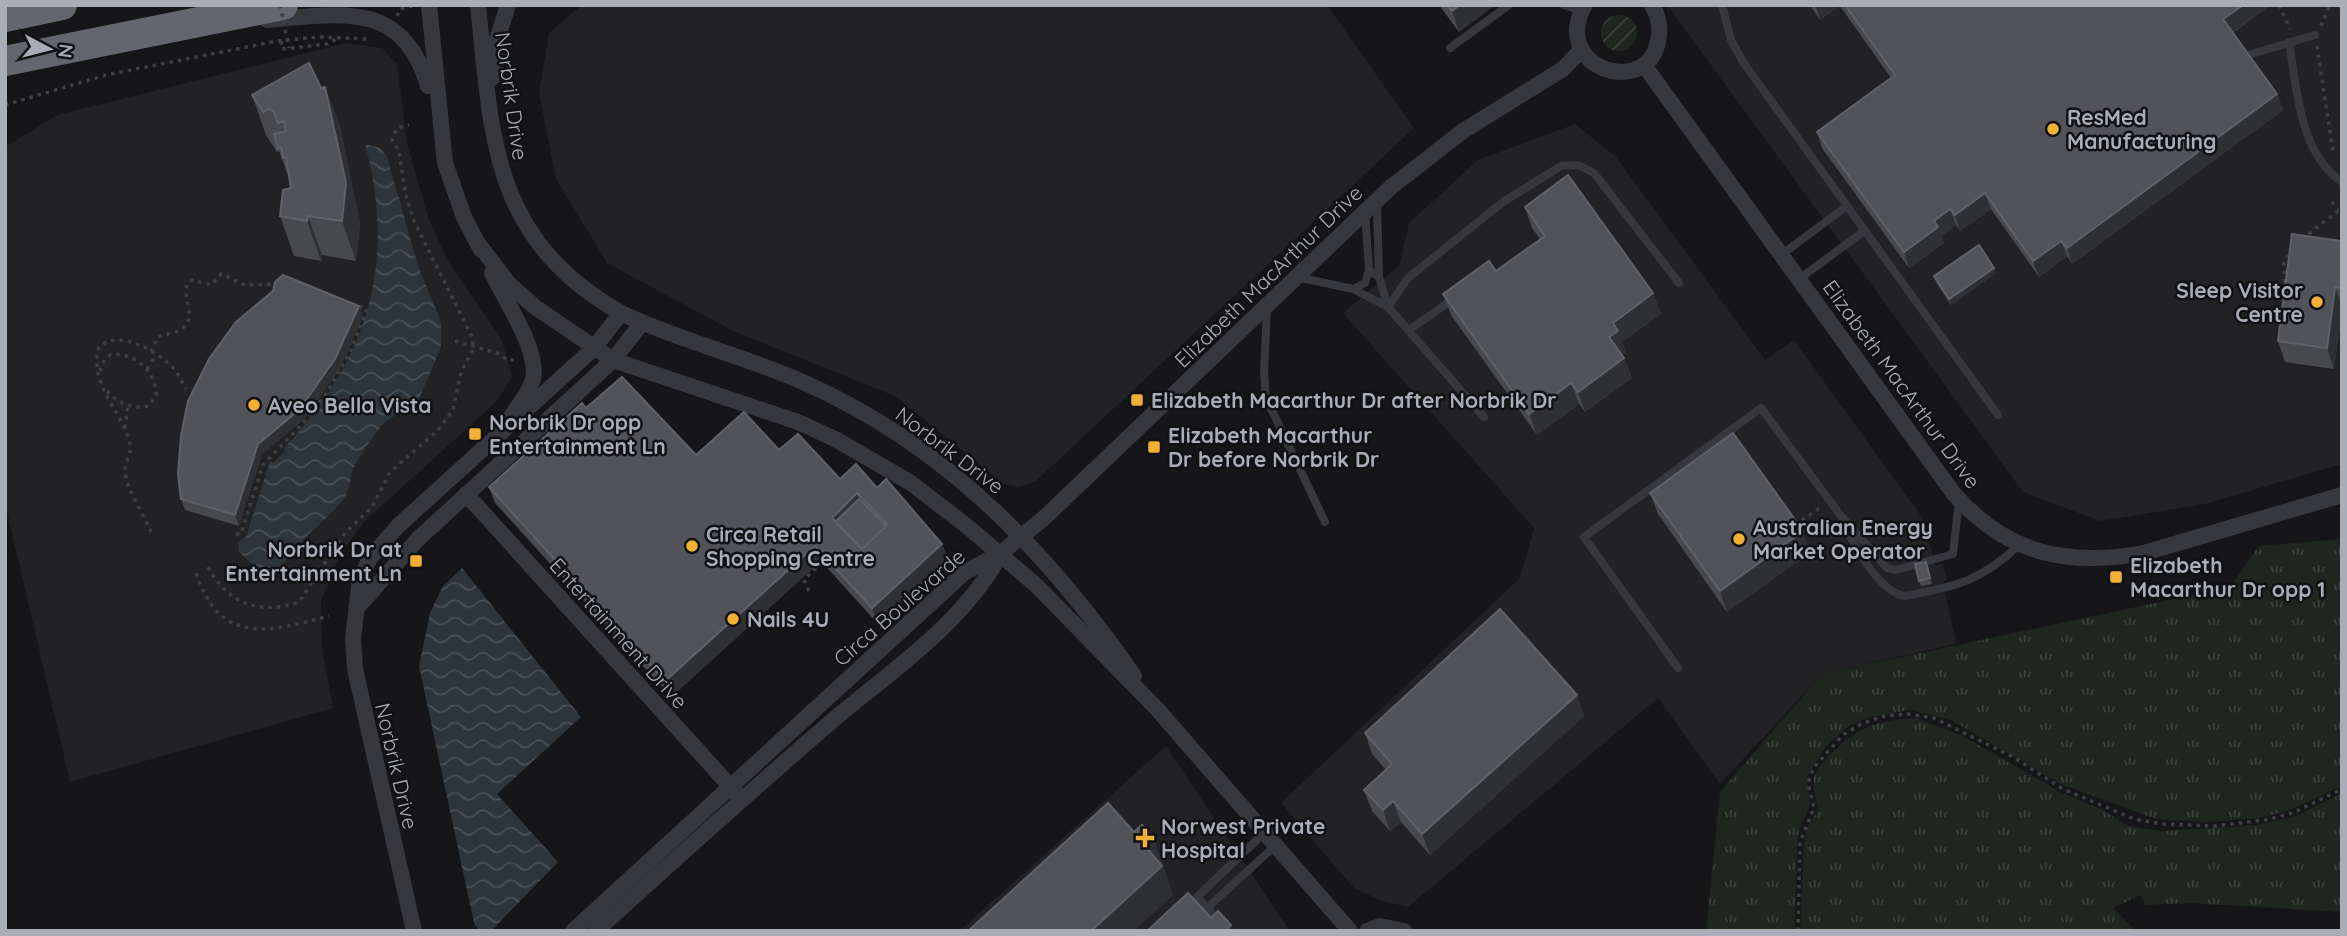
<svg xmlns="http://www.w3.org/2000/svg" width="2347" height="936" font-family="Quicksand,sans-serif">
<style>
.built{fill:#222225}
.grass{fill:url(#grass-tufts)}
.garden{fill:url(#garden-furrows)}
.water{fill:url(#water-waves)}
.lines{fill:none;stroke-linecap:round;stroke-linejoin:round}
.path{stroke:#3d3f44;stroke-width:3.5;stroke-dasharray:3.5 5;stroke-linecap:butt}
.lane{stroke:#37383d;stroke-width:8}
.street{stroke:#37383d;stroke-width:16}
.highway{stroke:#63666e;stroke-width:30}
.path-bridge{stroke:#3d3f44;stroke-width:3.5;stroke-dasharray:3.5 5;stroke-linecap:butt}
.wall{fill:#47494d}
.shaded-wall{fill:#2f3033}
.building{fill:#525359;stroke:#5f6168;stroke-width:2;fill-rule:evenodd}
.poi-dot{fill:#f2b134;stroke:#111113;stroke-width:2.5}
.labels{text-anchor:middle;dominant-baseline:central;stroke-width:5;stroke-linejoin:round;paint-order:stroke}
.street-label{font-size:21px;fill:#a8adb8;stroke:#111113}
.poi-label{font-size:21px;font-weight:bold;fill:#a8adb8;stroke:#111113;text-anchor:start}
</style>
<defs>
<pattern id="grass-tufts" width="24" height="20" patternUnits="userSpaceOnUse" patternTransform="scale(1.75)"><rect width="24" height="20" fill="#1e261f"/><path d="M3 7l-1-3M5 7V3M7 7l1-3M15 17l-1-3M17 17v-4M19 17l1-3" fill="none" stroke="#3c433d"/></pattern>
<pattern id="garden-furrows" width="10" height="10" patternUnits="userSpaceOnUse" patternTransform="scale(1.75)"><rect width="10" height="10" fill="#1e261f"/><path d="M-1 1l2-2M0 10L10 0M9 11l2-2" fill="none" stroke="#3c433d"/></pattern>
<pattern id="water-waves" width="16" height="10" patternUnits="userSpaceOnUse" patternTransform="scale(1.75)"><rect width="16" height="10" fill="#2c353c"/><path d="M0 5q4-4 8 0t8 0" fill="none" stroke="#485056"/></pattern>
</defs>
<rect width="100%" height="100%" fill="#161618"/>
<g class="built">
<path d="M582 5H1327L1414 128 1036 481 1019 487 1003 484 897 397 735 332 607 263 556 179 539 93 549 33Z"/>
<path d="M1667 5H2342V464L2205 504 2100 521 2023 492Z"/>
<path d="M346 43 382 48 397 64 407 143 428 217 448 261 502 340 512 377 497 401 364 522 340 555 321 601 322 648 333 708 70 782 5 503V147L57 115Z"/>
<path d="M1575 124 1616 157 1765 360 1794 340 1924 520 1935 565 1943 564 1947 580 1943 581 1956 644 1822 674 1720 784 1658 698 1408 907 1382 901 1354 888 1281 803 1520 578 1534 528 1343 313 1399 266 1409 223 1478 160Z"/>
<path d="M1166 746 1290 931H959Z"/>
</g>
<g class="grass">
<path d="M2342 539V786L2287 811 2259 818 2206 822 2156 819 2061 784 1951 720 1909 710 1867 718 1849 726 1823 750 1807 777 1810 805 1799 830 1797 848 1795 931H1706L1720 792 1822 674 2230 587 2259 546Z"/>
<path d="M1915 718 1961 735 2062 793 2103 810 2128 826 2161 831 2257 825 2296 816 2342 793V912L2189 903 2145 905 2141 895 2113 908 2136 931H1800L1804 843 1807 828 1818 810C1817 799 1812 789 1814 778 1816 769 1823 762 1829 756 1855 728 1878 720 1915 718Z"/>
</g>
<circle class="garden" cx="1619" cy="33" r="18"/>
<g class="water">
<path d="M365 144 380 148 387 157 418 266 441 322V347L416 406C402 412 388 417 379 429 375 434 355 463 353 469 350 478 350 486 346 495 338 509 321 522 309 534 286 559 274 592 239 551L238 542 246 537 270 461 274 462 285 451 284 448C368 359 397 264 365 144Z"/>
<path d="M462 568 581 717 497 794 558 862 491 931H479L474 923 419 666 430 613 443 586Z"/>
</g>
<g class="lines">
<g class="path">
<path d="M2279 5 2290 29"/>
<path d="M2339 5 2342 10"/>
<path d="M397 16 400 9 412 6"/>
<path d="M2321 26 2330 5"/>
<path d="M281 41 282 49 328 44 338 38"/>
<path d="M2317 46 2333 152"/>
<path d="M5 105 106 75 277 41 318 37 369 39"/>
<path d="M2332 202 2338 210"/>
<path d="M2302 239 2342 208"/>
<path d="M2285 291 2284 263 2291 248"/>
<path d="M455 341 500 354 507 360H515"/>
<path d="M151 352 158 337C165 334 173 334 180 330 200 318 180 298 188 283L192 280 211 285 221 274 245 285 276 284"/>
<path d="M147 369 156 355"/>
<path d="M100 371 104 361 110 355C134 351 156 371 156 395L149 406C131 410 116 402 105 389"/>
<path d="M125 428 128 406"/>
<path d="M1795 525 1821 507"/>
<path d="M151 532C143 513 127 491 125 471 125 461 132 454 130 444 122 411 88 384 99 347 117 328 160 352 174 369 179 375 182 382 186 389"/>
<path d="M236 534H241L263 465 306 420 326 394 351 350 367 309 358 306"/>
<path d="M208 567C227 603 260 616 299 602L345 533 372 507 390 472 437 431 453 410 461 372 472 351 473 339 414 221 405 192 399 151 392 140 397 128 409 125"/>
<path d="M196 573C220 646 269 632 329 616"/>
<path d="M809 591 804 580 817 567 814 563"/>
<path d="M1798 931 1800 842 1814 808 1808 783 1814 767 1843 735 1861 724 1884 716 1908 714 1934 718 2013 757 2063 789 2134 819 2162 824 2214 826 2265 820 2293 813 2342 789"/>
</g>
<g class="lane">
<path d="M1564 5 1582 11"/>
<path d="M1722 5 1731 40 1743 62 1998 415"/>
<path d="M2289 42C2297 89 2299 153 2342 182"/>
<path d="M1450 48 1509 5"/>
<path d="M2248 55 2315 35"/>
<path d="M1377 201 1379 277 1388 307"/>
<path d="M1365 212 1369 270 1379 277"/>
<path d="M1781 255 1847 206"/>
<path d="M1297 277 1353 289 1388 307 1484 417"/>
<path d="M1799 279 1863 232"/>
<path d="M1353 289 1365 283 1369 270"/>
<path d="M1388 307 1408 278 1503 202 1561 166 1578 165 1594 173 1679 283"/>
<path d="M1267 309 1264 372 1266 398 1325 522"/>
<path d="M1409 330 1455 298"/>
<path d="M1845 525C1855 547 1879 591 1904 596 1956 586 1980 582 2019 545"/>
<path d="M1678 668 1584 537 1761 408 1841 516 1887 568 1896 570 1953 554 1959 500"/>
<path d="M1207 908 1276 845"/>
<path d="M1228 931 1197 897 1265 832"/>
</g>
<g class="street">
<path d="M429 5 445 163 464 217 481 250"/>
<path d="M478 5C492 139 491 238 621 313 680 341 745 356 805 383 945 445 1048 552 1134 676"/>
<path d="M1585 5C1549 66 1645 100 1658 42 1661 28 1659 17 1652 5"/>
<path d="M267 20C342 14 403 0 428 86"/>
<path d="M1644 65 1954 494C2007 554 2067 567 2144 553L2342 495"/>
<path d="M492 78 496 43 508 5"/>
<path d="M477 242 509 284 535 307 613 360 798 422 837 440 911 483 968 527 1037 586 1158 710 1350 931"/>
<path d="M492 273C504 298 540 352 533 379 530 392 518 405 511 417"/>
<path d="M466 494 738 795"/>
<path d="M357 608 418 539 613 360 642 323"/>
<path d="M414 931 355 669 353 639 360 579 370 558 398 526 593 349 621 313"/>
<path d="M573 931 965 572 1001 553 1044 518 1391 187 1463 131 1563 69 1581 50"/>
<path d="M596 931C674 860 752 790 832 721 891 671 964 623 1001 553"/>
<path d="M1367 931 1380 926 1404 931"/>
</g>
<g class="highway">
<path d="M5 17 62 5"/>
<path d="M5 61 283 5"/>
</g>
<path class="path-bridge" d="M280 5 289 48"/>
</g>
<g class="wall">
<path d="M1439 5H1495L1459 32Z"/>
<path d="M1810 5H2270L2233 33 2277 94 2283 110 2072 264 2067 256 2039 277 1991 209 1960 231 1956 225 1941 236 1944 243 1909 268 1822 148 1817 132 1891 78 1840 6 1820 20Z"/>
<path d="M325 87 340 127 360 223 356 261 322 255 321 261 294 256 280 216 291 188V184L279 151 277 152 266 135 252 95Z"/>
<path d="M1525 207 1653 293 1661 314 1622 342 1626 352 1622 354 1624 358 1632 378 1585 412 1579 404 1537 435 1451 315 1443 294 1496 271 1540 239 1532 228Z"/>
<path d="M2342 241V312L2334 369 2285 362 2278 341Z"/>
<path d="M1996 273 1951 305 1936 282 1934 276Z"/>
<path d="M359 306 363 317 339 370 303 420 262 454 239 526 185 510 181 499Z"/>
<path d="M779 450 840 479 877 488 942 544 948 560 878 624 821 561 671 697 495 503 489 487 696 455Z"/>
<path d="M1650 493 1811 552 1727 612 1658 514Z"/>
<path d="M1928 567 1932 584 1921 586 1919 581Z"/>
<path d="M1577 695 1584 716 1430 855 1401 822 1390 831 1372 811 1364 790 1386 770 1372 754 1365 733Z"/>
</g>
<g class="shaded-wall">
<path d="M1460 5H1495L1459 32 1452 11Z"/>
<path d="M1815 5H1839L1840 6 1820 20Z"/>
<path d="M2243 5H2270L2229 35 2223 19Z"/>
<path d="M325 87 340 127 360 223 356 261 342 221Z"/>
<path d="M2277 94 2283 110 2072 264 2067 248Z"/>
<path d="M1985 193 1991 209 1960 231 1955 215Z"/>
<path d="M1950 209 1956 225 1941 236 1944 243 1909 268 1904 252 1934 221Z"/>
<path d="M308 216 322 255 321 261 307 221Z"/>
<path d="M2061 241 2067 256 2039 277 2033 261Z"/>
<path d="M1994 268 1996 273 1951 305 1949 299Z"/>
<path d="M2335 287 2342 306V312L2334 369 2327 348Z"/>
<path d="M1653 293 1661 314 1622 342 1626 352 1617 358 1609 337 1613 323Z"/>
<path d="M359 306 363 317 339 370 303 420 262 454 239 526 235 515 258 444Z"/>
<path d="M1624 358 1632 378 1585 412 1578 392Z"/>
<path d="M1571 383 1579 404 1537 435 1529 414Z"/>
<path d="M857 493 863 509 841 531 832 518Z"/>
<path d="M1803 531 1811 552 1727 612 1720 591Z"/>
<path d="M942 544 948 560 878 624 872 608Z"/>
<path d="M815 546 821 561 671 697 665 681Z"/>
<path d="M1577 695 1584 716 1430 855 1422 834Z"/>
<path d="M1393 801 1401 822 1390 831 1383 810Z"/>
<path d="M1154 838 1173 895 1134 931H1091L1145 846Z"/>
<path d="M1231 925 1233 931H1225Z"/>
</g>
<g class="building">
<path d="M1447 5H1460L1452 11Z"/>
<path d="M1845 5H2243L2223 19 2277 94 2067 248 2061 241 2033 261 1985 193 1955 215 1950 209 1934 221 1938 227 1904 252 1817 132 1895 75Z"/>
<path d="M309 63 321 88 325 87 346 183 342 221 308 216 307 221 280 216 283 190 291 188 286 157 283 158 281 147 278 148 274 134 286 131 284 121 278 123 274 112 269 109 263 112 252 95Z"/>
<path d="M1568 175 1653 293 1613 323 1618 331 1609 337 1624 358 1578 392 1571 383 1529 414 1443 294 1489 261 1496 271 1545 236 1525 207Z"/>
<path d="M2292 234 2342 241V288L2335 287 2327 348 2278 341Z"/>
<path d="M1979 245 1994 268 1949 299 1934 276Z"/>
<path d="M283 275 359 306 335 359 299 410 258 444 235 515 181 499 178 474 181 436 188 401 209 359 236 322 273 291 275 282Z"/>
<path d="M622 377 696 455 744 412 779 450 798 434 840 479 856 464 877 488 886 479 942 544 872 608 815 546 665 681 489 487 582 403 586 408ZM857 493 887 524 862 549 832 518Z"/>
<path d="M1733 433 1803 531 1720 591 1650 493Z"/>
<path d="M859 499 886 526 862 549 835 522Z"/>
<path d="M1926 562 1930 578 1919 581 1915 564Z"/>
<path d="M1500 609 1577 695 1422 834 1393 801 1383 810 1364 790 1392 764 1365 733Z"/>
<path d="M1108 803 1134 832 1142 825 1154 838 1145 846 1162 866 1091 931H968Z"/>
<path d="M1188 893 1211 918 1218 911 1231 925 1225 931H1147Z"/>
</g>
<g class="poi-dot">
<circle cx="2053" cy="129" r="7"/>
<circle cx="2317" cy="302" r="7"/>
<rect x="1130" y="393" width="14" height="14" rx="3.5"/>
<circle cx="254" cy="405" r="7"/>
<rect x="468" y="427" width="14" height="14" rx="3.5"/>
<rect x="1147" y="440" width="14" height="14" rx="3.5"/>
<circle cx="1739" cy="539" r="7"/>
<circle cx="692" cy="546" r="7"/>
<rect x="409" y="554" width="14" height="14" rx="3.5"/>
<rect x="2109" y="570" width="14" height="14" rx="3.5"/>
<circle cx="733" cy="619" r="7"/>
<path d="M1141.5 827.5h7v7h7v7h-7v7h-7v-7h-7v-7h7z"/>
</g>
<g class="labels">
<g class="street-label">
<text transform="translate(512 96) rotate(82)">Norbrik Drive</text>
<text transform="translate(1268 276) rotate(-44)">Elizabeth MacArthur Drive</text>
<text transform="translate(1902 384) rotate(54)">Elizabeth MacArthur Drive</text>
<text transform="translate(950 450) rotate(37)">Norbrik Drive</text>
<text transform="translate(899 607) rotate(-41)">Circa Boulevarde</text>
<text transform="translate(619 633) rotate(48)">Entertainment Drive</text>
<text transform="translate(397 766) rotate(77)">Norbrik Drive</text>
</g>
<g class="poi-label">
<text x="2067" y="117">ResMed<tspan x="2067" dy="24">Manufacturing</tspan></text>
<text x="2303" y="290" text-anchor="end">Sleep Visitor<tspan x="2303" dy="24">Centre</tspan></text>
<text x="1151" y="400">Elizabeth Macarthur Dr after Norbrik Dr</text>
<text x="268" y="405">Aveo Bella Vista</text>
<text x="489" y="422">Norbrik Dr opp<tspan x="489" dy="24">Entertainment Ln</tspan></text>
<text x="1168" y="435">Elizabeth Macarthur<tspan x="1168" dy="24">Dr before Norbrik Dr</tspan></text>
<text x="1753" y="527">Australian Energy<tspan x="1753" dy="24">Market Operator</tspan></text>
<text x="706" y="534">Circa Retail<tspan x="706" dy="24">Shopping Centre</tspan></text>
<text x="402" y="549" text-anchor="end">Norbrik Dr at<tspan x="402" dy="24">Entertainment Ln</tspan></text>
<text x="2130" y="565">Elizabeth<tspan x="2130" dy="24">Macarthur Dr opp 1</tspan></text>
<text x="747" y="619">Nails 4U</text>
<text x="1161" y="826">Norwest Private<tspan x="1161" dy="24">Hospital</tspan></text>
</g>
</g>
<rect width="2347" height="936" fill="none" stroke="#a8adb8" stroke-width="14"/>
<g transform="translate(49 49) rotate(97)" stroke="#111113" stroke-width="5" paint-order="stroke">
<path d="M0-5L12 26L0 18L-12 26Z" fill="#a8adb8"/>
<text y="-10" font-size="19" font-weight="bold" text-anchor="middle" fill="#a8adb8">N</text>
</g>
</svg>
